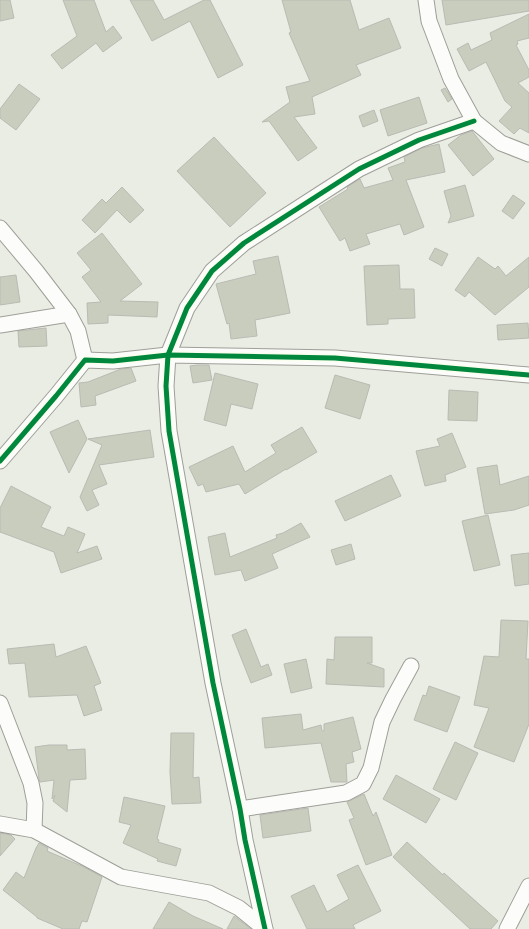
<svg xmlns="http://www.w3.org/2000/svg" width="529" height="929" font-family="Inter,sans-serif">
<style>
.building{fill:#c9cdbe;stroke:#b9bbb4}
.lines{fill:none;stroke-linecap:round;stroke-linejoin:round}
.street-casing{stroke:#9e9f98;stroke-width:17}
.street{stroke:#fcfcfb;stroke-width:15}
.cycleway-casing{stroke:#f9feec;stroke-width:8}
.cycleway{stroke:#00873e;stroke-width:5}
</style>
<rect width="100%" height="100%" fill="#eaede3"/>
<g class="building">
<path d="M0 0H10L14 18 0 21Z"/>
<path d="M63 0H94L106 32 113 26 122 38 103 52 96 43 62 69 51 55 77 36Z"/>
<path d="M130 0H153L164 20 204 0H210L243 65 218 78 190 21 152 41Z"/>
<path d="M282 0H350L359 30 389 18 401 48 356 65 361 75 312 97 315 114 294 117 317 148 298 161 269 121 262 122 290 102 286 87 310 81 289 33 291 32Z"/>
<path d="M442 0H529V11L446 25Z"/>
<path d="M529 14V38L517 41 518 44 516 45 529 70V77L518 83 529 93V133L520 128 514 134 499 121 512 107 505 101 486 62 469 71 457 49 468 43 471 50 492 40 490 33Z"/>
<path d="M19 84 40 99 16 130 0 118V109Z"/>
<path d="M445 88 452 99 448 102 441 90Z"/>
<path d="M419 97 427 123 388 136 380 110Z"/>
<path d="M374 110 378 121 363 127 359 116Z"/>
<path d="M472 131 494 159 473 176 448 145 461 135Z"/>
<path d="M214 137 266 193 230 227 177 171Z"/>
<path d="M439 144 445 172 406 180 424 227 404 235 400 224 366 234 370 244 350 251 345 238 340 241 319 207 348 189 347 187 360 179 364 188 393 180 388 168 405 162 404 157 422 148Z"/>
<path d="M465 185 474 216 448 223 451 216 444 191Z"/>
<path d="M122 187 144 210 130 223 117 210 95 233 82 220 102 199 106 203Z"/>
<path d="M513 195 525 203 513 219 502 211Z"/>
<path d="M102 233 142 284 120 301 158 302 157 317 108 315V323L88 324 87 303 101 302 82 277 91 270 77 253Z"/>
<path d="M435 248 448 254 442 266 429 259Z"/>
<path d="M278 256 290 313 255 320 257 336 231 339 229 323 227 324 216 284 256 274 253 261Z"/>
<path d="M478 257 495 269 498 266 506 276 529 257V287L495 315 469 292 465 297 455 290Z"/>
<path d="M399 265 400 289H414L415 318 388 319V324L367 325 364 266Z"/>
<path d="M16 275 20 302 0 305V277Z"/>
<path d="M528 323 529 338 498 340 497 325Z"/>
<path d="M46 328 47 346 19 347 18 331Z"/>
<path d="M197 365H209L212 380 193 383 190 366Z"/>
<path d="M131 368 136 381 95 396 96 405 81 407 79 383 88 382 121 369Z"/>
<path d="M215 373 258 384 252 409 231 404 226 426 204 420Z"/>
<path d="M335 375 370 385 360 419 325 408Z"/>
<path d="M449 390 478 392 477 421 448 420Z"/>
<path d="M78 420 87 439 69 473 50 432Z"/>
<path d="M302 427 317 452 286 470V469L245 494 239 484 206 492 203 484 198 486 189 467 233 446 245 472 276 453 271 445Z"/>
<path d="M150 430 154 457 99 465 107 484 92 490 99 505 87 511 80 497 102 445 88 439Z"/>
<path d="M452 433 466 467 445 475 446 481 425 486 416 451 440 446 437 439Z"/>
<path d="M497 465 500 485 529 476V505L514 510 485 514 477 468Z"/>
<path d="M391 475 401 496 345 521 335 501Z"/>
<path d="M11 486 51 507 41 527 64 536 68 527 85 534 77 553 97 546 102 559 61 573 54 552 0 532V508Z"/>
<path d="M488 515 500 565 474 571 462 521Z"/>
<path d="M301 523 310 537 272 554 278 568 245 581 241 570 215 575 208 537 225 533 230 557 277 538 276 535 283 533Z"/>
<path d="M351 544 355 559 336 565 331 550Z"/>
<path d="M529 553V584L515 586 511 555Z"/>
<path d="M501 620 528 621 526 659H529V724L514 762 474 747 489 708 474 705 484 656 499 657Z"/>
<path d="M246 629 261 667 268 664 272 675 251 683 232 635Z"/>
<path d="M335 637H372V663H367L384 669V687L326 684 327 659 334 660Z"/>
<path d="M54 644 56 657 86 646 101 683 94 686 102 710 84 716 77 695 29 697 25 663 9 664 7 649Z"/>
<path d="M306 659 312 688 291 693 284 664Z"/>
<path d="M429 686 460 697 447 732 414 720 423 695 426 696Z"/>
<path d="M301 714 303 730 321 725 322 731H324V724L353 717 361 749 352 752 354 762 346 764 347 782H331L321 743 265 748 262 718Z"/>
<path d="M171 733H194L193 778 199 777 201 803 172 804 170 772Z"/>
<path d="M455 742 478 753 456 800 433 789Z"/>
<path d="M49 745H67V750L85 749 86 779 70 780 67 812 53 801 55 795 52 799 54 780 40 782 39 779 35 747Z"/>
<path d="M396 775 440 799 426 823 383 799Z"/>
<path d="M364 794 373 816 376 812 392 855 366 865 349 820 354 818 347 802Z"/>
<path d="M124 797 165 806 157 839 159 840 158 842 181 849 176 866 157 861 158 859 123 843 131 825 119 822Z"/>
<path d="M308 808 311 831 263 838 260 815Z"/>
<path d="M0 833 11 835 15 839 0 856Z"/>
<path d="M407 842 443 875 444 873 498 921 491 929H470L393 857Z"/>
<path d="M39 843 48 848 47 851 84 867 102 877 87 922 82 921 79 929H63L37 918V917L3 890 16 872 24 878 36 848Z"/>
<path d="M358 865 381 911 353 925 355 929H307L291 896 314 885 327 912 349 899 337 875Z"/>
<path d="M169 902 193 916 223 929H153Z"/>
<path d="M234 916 251 929H227Z"/>
</g>
<g class="lines">
<defs>
<g id="street">
<path d="M426 0 429 21 451 79 474 121 501 143 529 154"/>
<path d="M0 228 36 271 69 314 78 331 85 360"/>
<path d="M0 325 69 314"/>
<path d="M0 461 56 396 85 360 113 361 168 355 335 358 529 375"/>
<path d="M0 703 31 783 35 803 34 830"/>
<path d="M240 809 346 793 363 784 371 768 382 722 393 699 411 666"/>
<path d="M0 824 34 830 121 877 209 893 239 908 265 929"/>
<path d="M265 929 245 840 240 809 213 683 169 431 166 386 168 355 187 308 212 271 244 243 359 169 419 140 474 121"/>
<path d="M507 929 529 886"/>
</g>
</defs>
<use href="#street" class="street-casing"/>
<use href="#street" class="street"/>
<defs>
<g id="cycleway">
<path d="M0 461 56 396 85 360 113 361 168 355 335 358 529 375"/>
<path d="M265 929 245 840 240 809 213 683 169 431 166 386 168 355 187 308 212 271 244 243 359 169 419 140 474 121"/>
</g>
</defs>
<use href="#cycleway" class="cycleway-casing"/>
<use href="#cycleway" class="cycleway"/>
</g>
</svg>
